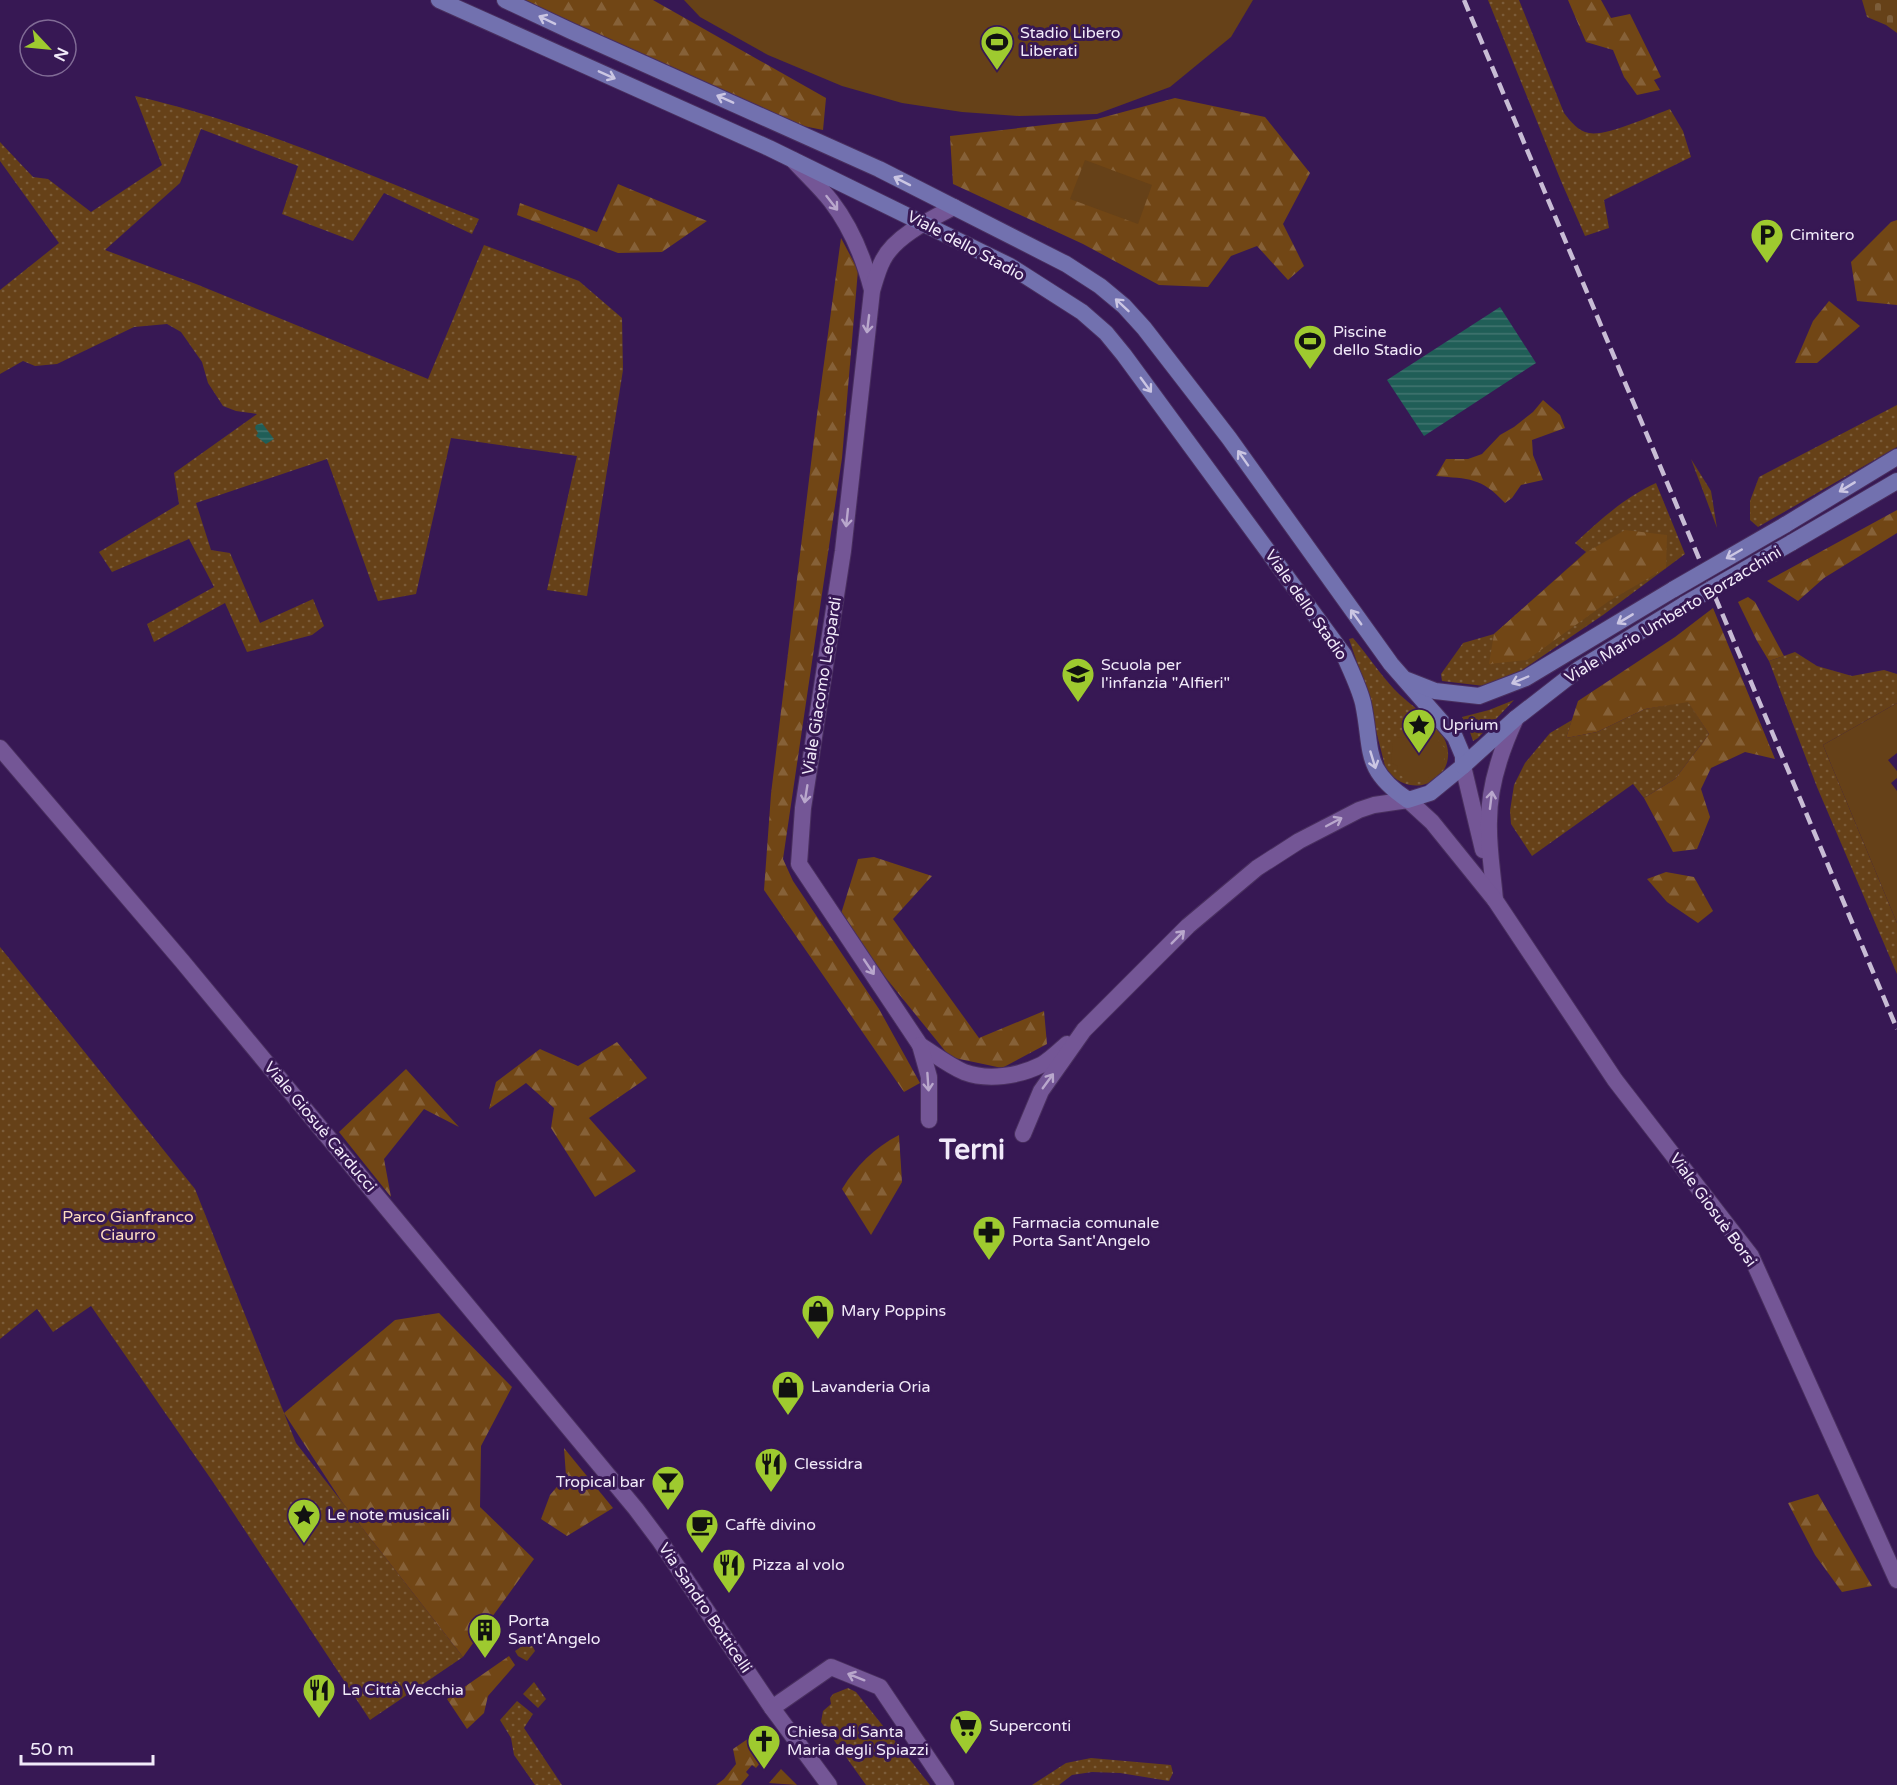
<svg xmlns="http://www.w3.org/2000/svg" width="1897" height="1785" font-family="'Varela Round',sans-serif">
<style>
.grass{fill:url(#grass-dots)}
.forest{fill:url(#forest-firs)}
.cemetery{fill:url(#cemetery-stones)}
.garden{fill:#664118}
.water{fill:url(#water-rules)}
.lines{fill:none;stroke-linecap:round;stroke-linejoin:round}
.tertiary-casing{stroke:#492f5f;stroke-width:18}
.secondary-casing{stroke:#492f5f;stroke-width:18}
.tertiary{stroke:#745696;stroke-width:16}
.secondary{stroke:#7271af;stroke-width:16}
.rail{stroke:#c8bcd5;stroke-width:4.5;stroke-dasharray:12 6;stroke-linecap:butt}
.secondary-bridge-casing{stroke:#492f5f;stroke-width:18;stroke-linecap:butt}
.secondary-bridge{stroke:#7271af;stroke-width:16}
.oneway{stroke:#cbc6e3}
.oneway2{stroke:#b9a7cc}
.labels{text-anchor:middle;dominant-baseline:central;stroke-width:6;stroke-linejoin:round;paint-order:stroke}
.poi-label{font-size:16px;fill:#f1eaf9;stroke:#371854;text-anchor:start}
.street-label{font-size:16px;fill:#f1eaf9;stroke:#371854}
.park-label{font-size:16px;fill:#ffdebf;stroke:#371854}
.town-label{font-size:28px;font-weight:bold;fill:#f1eaf9;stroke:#371854}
</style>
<defs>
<pattern id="grass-dots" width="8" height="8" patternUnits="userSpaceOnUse" patternTransform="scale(1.5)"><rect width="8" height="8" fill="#664118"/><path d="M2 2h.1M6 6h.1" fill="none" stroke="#7c5d3a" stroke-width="1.8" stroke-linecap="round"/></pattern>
<pattern id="forest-firs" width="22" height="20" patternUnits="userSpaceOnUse" patternTransform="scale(1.5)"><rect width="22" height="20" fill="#714615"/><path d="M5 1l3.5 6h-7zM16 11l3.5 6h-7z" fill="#866138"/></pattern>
<pattern id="cemetery-stones" width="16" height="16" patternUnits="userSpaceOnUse" patternTransform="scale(1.5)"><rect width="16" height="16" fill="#664118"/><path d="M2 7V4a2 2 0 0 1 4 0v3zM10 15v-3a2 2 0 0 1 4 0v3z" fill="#7c5d3a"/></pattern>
<pattern id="water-rules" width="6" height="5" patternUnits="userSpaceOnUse" patternTransform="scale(1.5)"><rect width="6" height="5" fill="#205e57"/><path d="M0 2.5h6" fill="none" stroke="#417570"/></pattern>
</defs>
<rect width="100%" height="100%" fill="#371854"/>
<g class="grass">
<path d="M1488 0H1519L1564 113C1570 121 1578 131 1589 133 1605 137 1653 115 1670 109L1683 131 1691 157 1604 200 1609 228 1585 236 1561 181Z"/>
<path d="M135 96C254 123 366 174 479 219L472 234 384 193 353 241 282 214 298 166 201 129 180 183 105 250 196 284 428 379 484 245 579 281 622 318 623 370 587 596 547 590 577 456 451 438 416 594 378 601 327 459 196 503 211 550 230 553 260 623 313 599 324 626 312 635 247 652 225 603 154 642 147 624 214 587 189 539 112 572 99 552 179 504 174 473 257 414 236 411 223 406 208 383 202 362 181 332 167 324 134 327 57 364 35 366 23 361 0 374V290L59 243 0 161V142L33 177 48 179 91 212 162 165Z"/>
<path d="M1897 405V447L1758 527 1750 520V501L1759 477Z"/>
<path d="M1691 459 1711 491 1717 528Z"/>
<path d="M1656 483 1685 554 1603 615 1522 670 1484 686 1442 681 1441 674 1463 643 1494 634 1586 552 1575 543C1600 520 1625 497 1656 483Z"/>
<path d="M1353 638C1367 654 1379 673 1394 689 1408 704 1435 720 1444 738 1462 773 1417 806 1386 770L1364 683 1349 639Z"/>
<path d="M1795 652 1817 666 1852 676 1884 670 1897 674V703L1823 745 1897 923V974L1817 787 1769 661Z"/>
<path d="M1514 700 1478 738 1473 741 1469 729 1462 717 1489 710Z"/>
<path d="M1688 701 1709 734 1675 779 1644 798 1633 784 1532 856 1511 824 1510 811 1514 785 1525 763 1550 733 1572 720 1566 738 1597 732 1645 709Z"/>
<path d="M0 947 195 1189 296 1443 463 1657 370 1720 213 1482 91 1306 53 1332 37 1309 0 1339Z"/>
<path d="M530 1641 535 1651 527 1661 518 1656 515 1651Z"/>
<path d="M534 1682 546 1699 538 1708 523 1694Z"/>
<path d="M848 1688 856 1692 930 1785H866L821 1722 823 1711 831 1704 830 1698 833 1694Z"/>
<path d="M517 1701 533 1714 524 1728 562 1785H535L514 1755 511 1738 500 1720Z"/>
<path d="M1091 1758 1171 1765 1173 1773 1169 1781 1120 1773 1092 1772 1072 1775 1059 1785H1032L1066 1763Z"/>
</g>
<g class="forest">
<path d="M525 0H653L826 98 823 130 779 121Z"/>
<path d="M1568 0H1601L1611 18 1630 14 1661 77 1654 80 1660 90 1637 95 1624 77 1613 50 1586 42Z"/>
<path d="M1175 98 1265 117 1310 173 1283 224 1304 266 1288 280 1257 246 1231 256 1208 287 1159 285 1083 244 953 184 950 136 1097 119Z"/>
<path d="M618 184 707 221 662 252 618 253 517 215 520 203 597 232Z"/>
<path d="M1897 220V305L1857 301 1851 262 1891 222Z"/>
<path d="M841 238 858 270 842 458 783 859 793 881 879 1009 920 1083 904 1092 764 890 771 794 816 422Z"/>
<path d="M1829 301 1860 326 1817 363H1795L1813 321Z"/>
<path d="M1543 400 1560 415 1565 428 1532 440 1533 455 1543 480 1521 485 1512 498 1505 503C1481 477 1469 479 1436 476L1446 459H1468L1482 454 1500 435 1514 427 1533 412Z"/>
<path d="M1897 510V533L1824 578 1798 601 1767 581Z"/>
<path d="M1625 530 1667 535 1666 568 1609 601 1527 660 1489 664 1494 634 1587 552Z"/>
<path d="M1748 597 1755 602 1784 656 1769 661 1757 641 1738 602Z"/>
<path d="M1713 608 1775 759 1745 752 1711 768 1701 789 1710 817 1697 849 1673 852 1644 798 1675 779 1709 734 1688 702 1645 709 1597 732 1566 738 1578 701 1675 637Z"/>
<path d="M874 857 932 876 893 919 979 1038 1044 1011 1047 1044 1002 1068 950 1057 877 967 840 917 858 859Z"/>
<path d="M1666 872 1694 877 1713 911 1698 923 1667 902 1647 879Z"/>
<path d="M617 1042 647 1078 589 1118 636 1171 595 1197 551 1128 554 1108 526 1083 489 1109 496 1082 540 1049 578 1066Z"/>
<path d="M406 1069 459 1127 424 1109 384 1159 391 1197 339 1132Z"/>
<path d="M899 1135 902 1182 871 1235 842 1189C856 1166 874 1148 899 1135Z"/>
<path d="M439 1313 512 1387 481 1446 480 1507 534 1559 463 1657 342 1502 284 1413 395 1320Z"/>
<path d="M564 1448 613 1508 567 1536 541 1519 550 1495 566 1476Z"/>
<path d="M1818 1494 1872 1586 1842 1592 1815 1555 1788 1503Z"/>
<path d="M509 1656 515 1665 488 1696 484 1713 467 1729 447 1699Z"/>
<path d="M751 1729 761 1730 766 1756 756 1768 752 1765 746 1772 749 1775 741 1785H716L724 1779 736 1764 733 1749 755 1734Z"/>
<path d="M781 1769 797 1785 769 1783Z"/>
</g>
<path class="cemetery" d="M1862 0H1897V33L1886 25 1867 17Z"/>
<g class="garden">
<path d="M684 0H1253L1231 37 1170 87 1097 114 1019 116 962 112 902 103 842 86 768 55 700 17Z"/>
<path d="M1085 160 1152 185 1138 224 1070 199Z"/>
<path d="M1897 703V753L1888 760 1897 771V778L1891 783 1897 791V923L1823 745Z"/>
<path d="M1412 728 1428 730 1438 736 1439 743 1444 747C1445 759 1444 770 1434 777H1429L1426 782 1408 781 1397 772 1398 766 1391 763 1393 743 1397 738 1408 737Z"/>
</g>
<g class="water">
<path d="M1500 307 1536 363 1424 436 1387 380Z"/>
<path d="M262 423 274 439 266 444 256 436 258 433 255 428 256 425Z"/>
</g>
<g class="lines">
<defs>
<g id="tertiary">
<path d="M793 160C806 174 820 187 831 201 851 227 864 259 872 290"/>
<path d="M954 207C931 219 895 236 883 260 878 269 875 281 872 291L843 551 803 808 799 864 920 1045C934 1054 948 1065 964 1072 988 1081 1019 1076 1041 1065 1050 1060 1059 1051 1067 1044"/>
<path d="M0 748 182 961 636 1509 660 1541 772 1708"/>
<path d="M1463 766 1483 850"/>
<path d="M1495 900C1493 874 1488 847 1489 821 1489 786 1501 750 1516 718"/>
<path d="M920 1045 929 1077V1120"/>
<path d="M1023 1134 1041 1091 1084 1030 1188 926 1257 868 1299 841 1359 810 1374 805 1408 800 1432 822 1495 900 1615 1080 1751 1256 1897 1580"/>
<path d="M829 1785 772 1708 831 1667 880 1687 946 1785"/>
</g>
<g id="secondary">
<path d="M439 0 769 148 1010 266 1082 312 1106 333 1124 355 1344 655C1351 671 1359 687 1363 703 1373 751 1362 769 1408 800L1430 793 1463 766V756L1455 737 1391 664 1229 438 1144 328 1124 306 1100 286 1066 264 879 169 571 31 505 0"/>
<path d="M1785 525 1897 457"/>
<path d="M1791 543 1897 481"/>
<path d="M1407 680 1435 691 1479 696 1526 678 1674 589"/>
<path d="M1463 766 1516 718 1579 669 1685 604"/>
</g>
</defs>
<use href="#tertiary" class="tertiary-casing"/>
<use href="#secondary" class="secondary-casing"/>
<use href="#tertiary" class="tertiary"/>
<use href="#secondary" class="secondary"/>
<path class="rail" d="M1464 0 1897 1029"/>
<defs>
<g id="secondary-bridge">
<path d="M1674 589 1785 525"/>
<path d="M1685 604 1791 543"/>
</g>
</defs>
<use href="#secondary-bridge" class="secondary-bridge-casing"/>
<use href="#secondary-bridge" class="secondary-bridge"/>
</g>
<defs><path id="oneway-shaft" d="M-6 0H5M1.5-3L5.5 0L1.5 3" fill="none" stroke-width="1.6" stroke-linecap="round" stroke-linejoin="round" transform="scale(1.5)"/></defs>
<g class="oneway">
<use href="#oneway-shaft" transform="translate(547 20) rotate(-154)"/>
<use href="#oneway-shaft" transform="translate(607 75) rotate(24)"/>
<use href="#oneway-shaft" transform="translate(725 99) rotate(-156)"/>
<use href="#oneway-shaft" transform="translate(902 181) rotate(-153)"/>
<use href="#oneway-shaft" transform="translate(1122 305) rotate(-137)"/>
<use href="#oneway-shaft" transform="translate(1146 385) rotate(54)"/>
<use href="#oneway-shaft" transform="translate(1243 458) rotate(-125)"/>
<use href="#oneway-shaft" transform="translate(1847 487) rotate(149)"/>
<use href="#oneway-shaft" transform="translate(1734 554) rotate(150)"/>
<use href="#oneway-shaft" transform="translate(1356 617) rotate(-126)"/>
<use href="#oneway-shaft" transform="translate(1625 619) rotate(149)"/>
<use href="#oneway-shaft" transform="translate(1520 680) rotate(157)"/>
<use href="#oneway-shaft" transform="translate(1373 760) rotate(73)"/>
</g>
<g class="oneway2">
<use href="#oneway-shaft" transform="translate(832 203) rotate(52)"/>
<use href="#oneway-shaft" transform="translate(868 324) rotate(97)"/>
<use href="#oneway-shaft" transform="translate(847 518) rotate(96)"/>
<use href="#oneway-shaft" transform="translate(806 794) rotate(99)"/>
<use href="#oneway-shaft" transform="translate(1491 800) rotate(-83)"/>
<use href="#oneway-shaft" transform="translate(1334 822) rotate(-28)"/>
<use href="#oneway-shaft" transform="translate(1178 937) rotate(-45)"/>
<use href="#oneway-shaft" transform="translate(869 967) rotate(56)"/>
<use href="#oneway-shaft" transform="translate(1048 1081) rotate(-54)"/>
<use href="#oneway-shaft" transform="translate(928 1082) rotate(86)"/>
<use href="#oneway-shaft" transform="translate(856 1677) rotate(-158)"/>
</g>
<defs>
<symbol id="stadium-pin" viewBox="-11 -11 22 30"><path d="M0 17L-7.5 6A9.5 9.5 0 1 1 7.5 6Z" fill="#9eca2f" stroke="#371854"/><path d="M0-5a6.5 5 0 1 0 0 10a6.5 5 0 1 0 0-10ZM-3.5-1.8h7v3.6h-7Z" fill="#111"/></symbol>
<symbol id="parking-pin" viewBox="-11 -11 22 30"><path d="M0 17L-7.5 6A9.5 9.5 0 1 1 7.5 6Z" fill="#9eca2f" stroke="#371854"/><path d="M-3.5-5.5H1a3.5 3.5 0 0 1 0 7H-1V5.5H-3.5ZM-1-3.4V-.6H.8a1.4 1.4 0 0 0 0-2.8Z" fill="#111"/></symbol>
<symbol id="school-pin" viewBox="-11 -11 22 30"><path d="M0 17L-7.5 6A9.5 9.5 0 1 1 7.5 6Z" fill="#9eca2f" stroke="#371854"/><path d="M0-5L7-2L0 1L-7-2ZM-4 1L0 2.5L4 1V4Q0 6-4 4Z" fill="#111"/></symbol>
<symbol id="sight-pin" viewBox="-11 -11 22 30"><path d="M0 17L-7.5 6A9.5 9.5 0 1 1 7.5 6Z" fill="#9eca2f" stroke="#371854"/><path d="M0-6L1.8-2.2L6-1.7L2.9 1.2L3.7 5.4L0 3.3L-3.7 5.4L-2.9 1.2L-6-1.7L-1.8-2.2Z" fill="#111"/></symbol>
<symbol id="pharmacy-pin" viewBox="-11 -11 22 30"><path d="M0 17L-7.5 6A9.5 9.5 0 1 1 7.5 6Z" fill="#9eca2f" stroke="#371854"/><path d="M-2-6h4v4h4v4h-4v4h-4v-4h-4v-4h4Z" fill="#111"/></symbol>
<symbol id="shop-pin" viewBox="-11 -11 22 30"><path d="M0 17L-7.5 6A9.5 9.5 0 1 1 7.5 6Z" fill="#9eca2f" stroke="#371854"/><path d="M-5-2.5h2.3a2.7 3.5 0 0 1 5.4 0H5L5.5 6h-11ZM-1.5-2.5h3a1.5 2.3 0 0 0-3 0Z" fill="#111"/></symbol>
<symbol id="restaurant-pin" viewBox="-11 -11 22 30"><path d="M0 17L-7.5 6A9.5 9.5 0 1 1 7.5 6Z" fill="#9eca2f" stroke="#371854"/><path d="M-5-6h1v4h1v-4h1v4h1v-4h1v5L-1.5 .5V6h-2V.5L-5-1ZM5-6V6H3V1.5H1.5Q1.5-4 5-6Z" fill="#111"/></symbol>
<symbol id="bar-pin" viewBox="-11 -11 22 30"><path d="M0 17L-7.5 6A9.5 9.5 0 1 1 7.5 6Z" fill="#9eca2f" stroke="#371854"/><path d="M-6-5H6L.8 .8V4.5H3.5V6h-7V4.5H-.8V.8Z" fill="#111"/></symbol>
<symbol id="cafe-pin" viewBox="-11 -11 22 30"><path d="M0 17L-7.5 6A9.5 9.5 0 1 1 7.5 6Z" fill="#9eca2f" stroke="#371854"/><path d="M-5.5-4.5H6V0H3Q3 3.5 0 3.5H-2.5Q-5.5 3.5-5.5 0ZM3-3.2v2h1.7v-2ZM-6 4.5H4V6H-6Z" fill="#111"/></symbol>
<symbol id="building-pin" viewBox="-11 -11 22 30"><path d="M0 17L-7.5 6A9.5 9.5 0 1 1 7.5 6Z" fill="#9eca2f" stroke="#371854"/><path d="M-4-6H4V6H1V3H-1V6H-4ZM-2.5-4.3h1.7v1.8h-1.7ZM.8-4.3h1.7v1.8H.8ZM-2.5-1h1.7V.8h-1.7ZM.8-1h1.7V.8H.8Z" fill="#111"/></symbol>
<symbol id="supermarket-pin" viewBox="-11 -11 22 30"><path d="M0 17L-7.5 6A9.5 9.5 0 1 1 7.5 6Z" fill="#9eca2f" stroke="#371854"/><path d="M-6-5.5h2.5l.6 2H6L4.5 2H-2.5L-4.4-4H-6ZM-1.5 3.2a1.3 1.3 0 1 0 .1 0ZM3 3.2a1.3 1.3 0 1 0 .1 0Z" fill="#111"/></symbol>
<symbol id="church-pin" viewBox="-11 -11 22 30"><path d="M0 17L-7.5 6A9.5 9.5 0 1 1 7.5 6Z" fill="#9eca2f" stroke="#371854"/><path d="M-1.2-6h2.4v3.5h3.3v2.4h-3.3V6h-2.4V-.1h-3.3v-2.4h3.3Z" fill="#111"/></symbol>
</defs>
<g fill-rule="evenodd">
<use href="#stadium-pin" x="978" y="23" width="38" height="52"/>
<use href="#parking-pin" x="1748" y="216" width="38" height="52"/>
<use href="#stadium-pin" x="1291" y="322" width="38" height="52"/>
<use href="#school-pin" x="1059" y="655" width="38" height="52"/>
<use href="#sight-pin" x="1400" y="706" width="38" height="52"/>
<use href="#pharmacy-pin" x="970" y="1213" width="38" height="52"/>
<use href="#shop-pin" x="799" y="1292" width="38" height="52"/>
<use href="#shop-pin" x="769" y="1368" width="38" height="52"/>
<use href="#restaurant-pin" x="752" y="1445" width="38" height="52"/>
<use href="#bar-pin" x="649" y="1463" width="38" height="52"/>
<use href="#sight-pin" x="285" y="1496" width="38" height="52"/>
<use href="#cafe-pin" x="683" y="1506" width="38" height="52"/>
<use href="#restaurant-pin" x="710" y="1546" width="38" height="52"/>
<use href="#building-pin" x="466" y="1611" width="38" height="52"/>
<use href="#restaurant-pin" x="300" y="1671" width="38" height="52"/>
<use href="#supermarket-pin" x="947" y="1707" width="38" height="52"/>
<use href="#church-pin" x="745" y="1722" width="38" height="52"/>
</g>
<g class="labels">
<g class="poi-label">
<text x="1020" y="33">Stadio Libero<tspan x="1020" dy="18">Liberati</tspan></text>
<text x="1790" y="235">Cimitero</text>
<text x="1333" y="332">Piscine<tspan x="1333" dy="18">dello Stadio</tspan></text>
<text x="1101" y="665">Scuola per<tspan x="1101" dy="18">l'infanzia "Alfieri"</tspan></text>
<text x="1442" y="725">Uprium</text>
<text x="1012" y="1223">Farmacia comunale<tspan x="1012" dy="18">Porta Sant'Angelo</tspan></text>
<text x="841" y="1311">Mary Poppins</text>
<text x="811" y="1387">Lavanderia Oria</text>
<text x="794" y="1464">Clessidra</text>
<text x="645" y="1482" text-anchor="end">Tropical bar</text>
<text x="327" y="1515">Le note musicali</text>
<text x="725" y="1525">Caffè divino</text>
<text x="752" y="1565">Pizza al volo</text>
<text x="508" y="1621">Porta<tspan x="508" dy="18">Sant'Angelo</tspan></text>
<text x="342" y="1690">La Città Vecchia</text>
<text x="989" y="1726">Superconti</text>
<text x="787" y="1732">Chiesa di Santa<tspan x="787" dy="18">Maria degli Spiazzi</tspan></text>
</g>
<g class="street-label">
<text transform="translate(966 246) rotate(28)">Viale dello Stadio</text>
<text transform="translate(1306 605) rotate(55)">Viale dello Stadio</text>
<text transform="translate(1673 615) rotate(-31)">Viale Mario Umberto Borzacchini</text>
<text transform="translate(822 686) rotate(-81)">Viale Giacomo Leopardi</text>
<text transform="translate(320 1127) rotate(50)">Viale Giosuè Carducci</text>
<text transform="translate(1713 1210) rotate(54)">Viale Giosuè Borsi</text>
<text transform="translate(705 1608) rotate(56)">Via Sandro Botticelli</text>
</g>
<g class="park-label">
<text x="128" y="1217">Parco Gianfranco<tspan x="128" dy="18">Ciaurro</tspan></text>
</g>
<g class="town-label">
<text x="972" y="1150">Terni</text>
</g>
</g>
<g transform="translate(48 48) rotate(116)"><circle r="28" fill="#371854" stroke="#816c96" stroke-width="1.5"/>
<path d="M0-4.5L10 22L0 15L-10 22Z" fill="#9eca2f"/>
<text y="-9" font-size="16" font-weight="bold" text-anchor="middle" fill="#f1eaf9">N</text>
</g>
<path d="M21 1755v9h132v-9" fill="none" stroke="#f1eaf9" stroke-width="3"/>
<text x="30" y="1755" font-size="18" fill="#f1eaf9" stroke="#371854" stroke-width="4.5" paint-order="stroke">50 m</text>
</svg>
